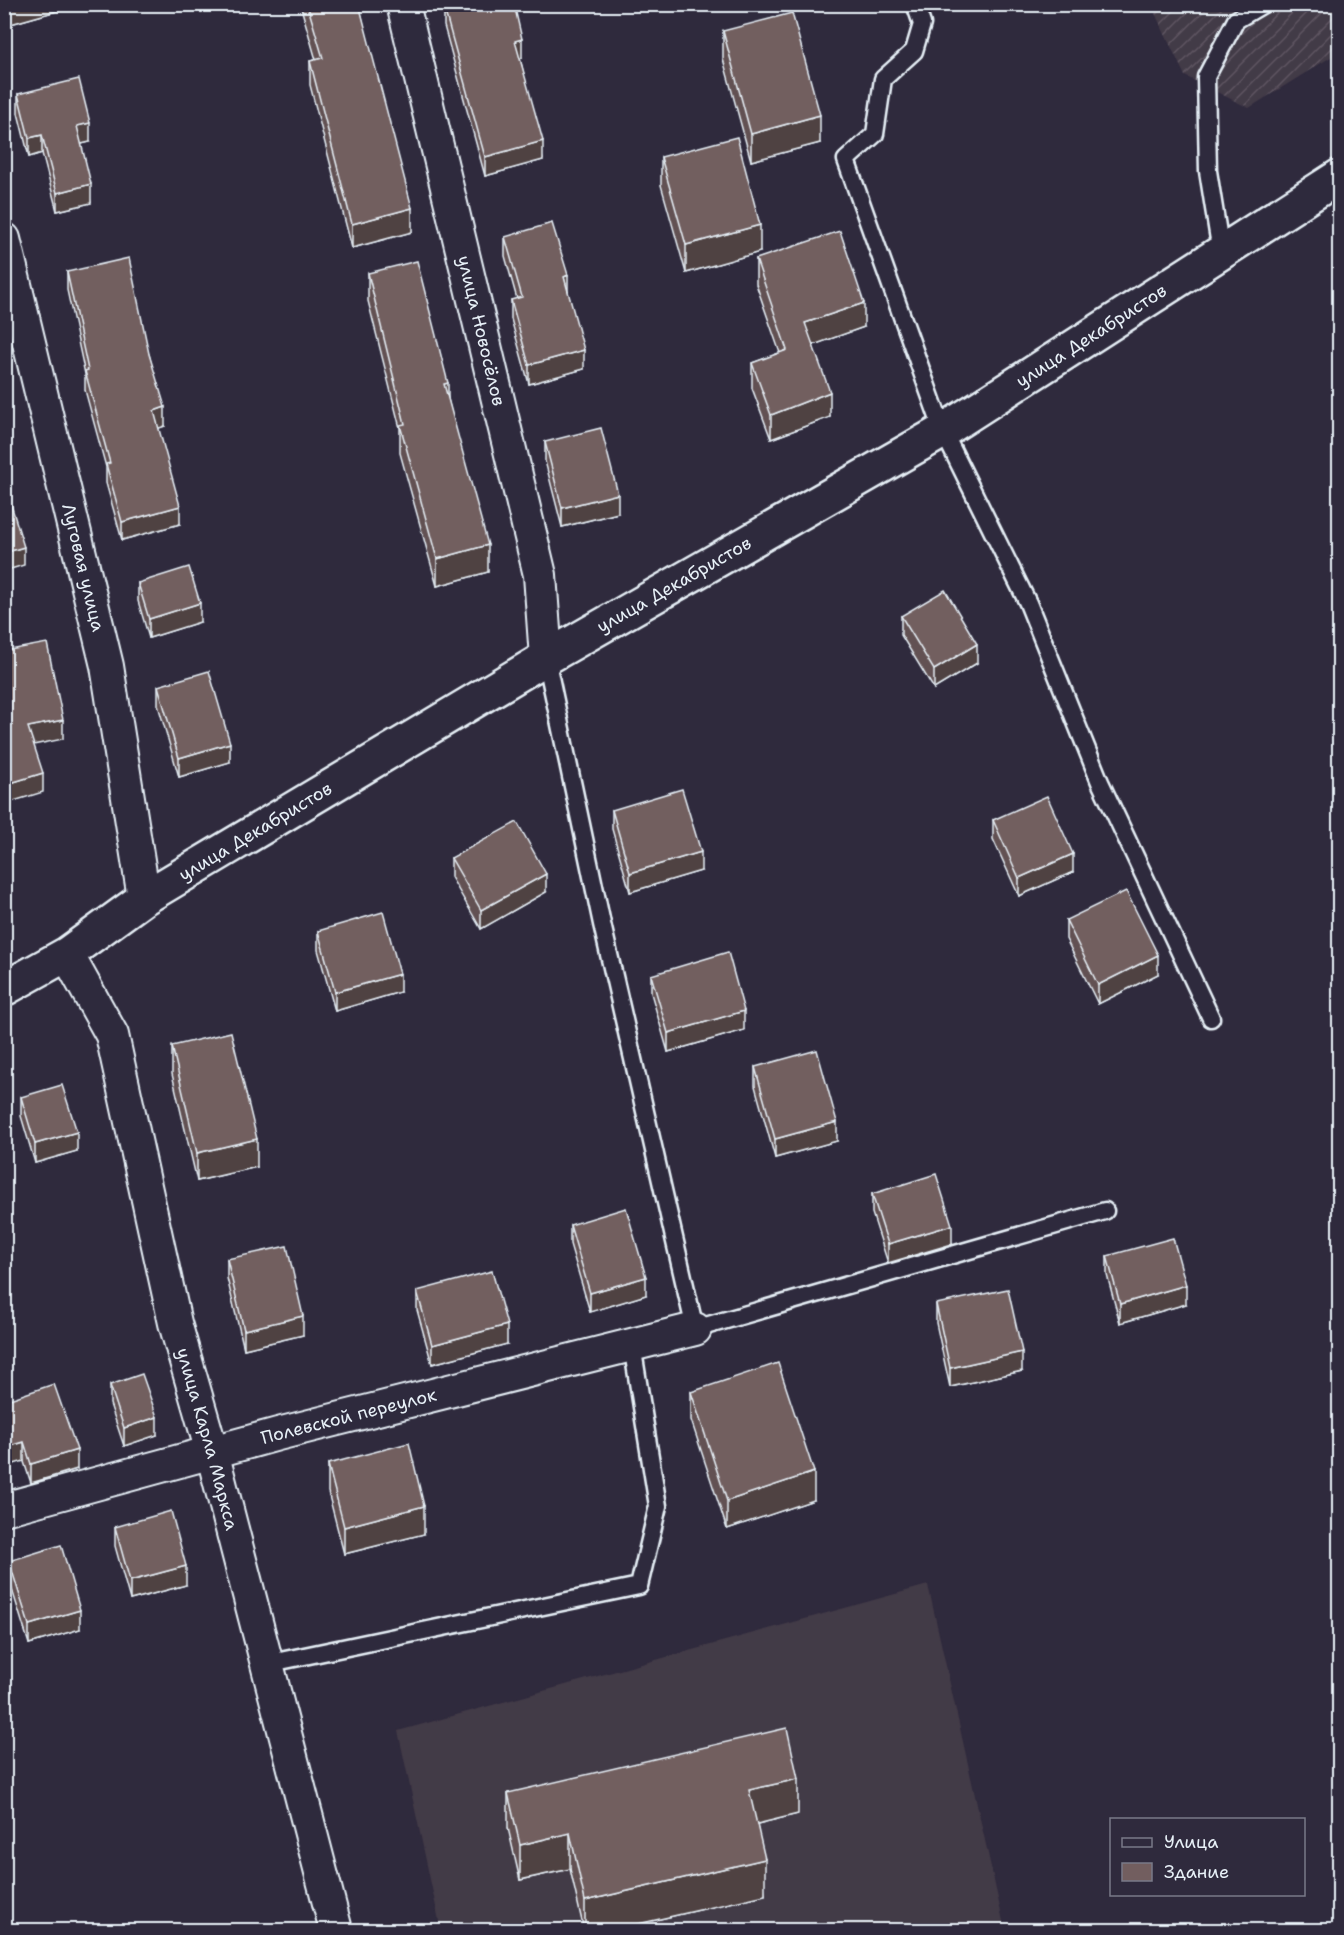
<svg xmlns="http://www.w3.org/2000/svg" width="1344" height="1935" font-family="'Shantell Sans',sans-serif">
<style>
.built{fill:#433a47}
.industrial{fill:url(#industrial-furrows)}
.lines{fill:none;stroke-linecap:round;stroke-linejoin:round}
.service-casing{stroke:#e8f1f8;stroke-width:21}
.minor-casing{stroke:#e8f1f8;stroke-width:36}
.tertiary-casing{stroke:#e8f1f8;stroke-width:38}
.service{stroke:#2f2a3d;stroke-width:16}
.minor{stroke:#2f2a3d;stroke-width:32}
.tertiary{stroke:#2f2a3d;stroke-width:33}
.wall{fill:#625152;stroke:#e8f1f8;stroke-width:1.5}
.shaded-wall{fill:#504242;stroke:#e8f1f8;stroke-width:1.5}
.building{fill:#725e5f;stroke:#e8f1f8;stroke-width:1.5}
.labels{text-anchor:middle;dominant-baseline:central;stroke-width:4.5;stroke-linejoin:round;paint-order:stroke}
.street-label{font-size:18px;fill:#e8f1f8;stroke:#2f2a3d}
</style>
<defs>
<pattern id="industrial-furrows" width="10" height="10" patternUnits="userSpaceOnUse" patternTransform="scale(1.5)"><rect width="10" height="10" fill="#433a47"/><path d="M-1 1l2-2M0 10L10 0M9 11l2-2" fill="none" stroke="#5e5762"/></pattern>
</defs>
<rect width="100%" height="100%" fill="#2f2a3d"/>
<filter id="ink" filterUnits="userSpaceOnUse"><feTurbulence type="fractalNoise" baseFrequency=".0167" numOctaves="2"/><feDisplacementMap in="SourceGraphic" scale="12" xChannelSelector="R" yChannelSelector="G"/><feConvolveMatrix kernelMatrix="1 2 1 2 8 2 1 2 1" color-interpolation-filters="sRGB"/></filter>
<g filter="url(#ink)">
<path class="built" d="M928 1585 1005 1930H441L398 1731Z"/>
<path class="industrial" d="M1151 5H1339V52L1249 108 1185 76Z"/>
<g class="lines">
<defs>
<g id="service">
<path d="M915 4 922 24 914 51 883 79 875 134 846 160 943 431 1028 603 1100 782 1211 1018"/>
<path d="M1221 252 1208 171 1206 77 1236 20 1263 4"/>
<path d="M546 658 602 924 695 1329 1105 1211"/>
<path d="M266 1664 639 1586 658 1506 632 1345"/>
</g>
<g id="minor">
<path id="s1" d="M403 4 540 575 546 658"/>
<path id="s2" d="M4 239 107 666 144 898"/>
<path id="s3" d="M67 954 112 1035 175 1323 212 1452 336 1930"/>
<path id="s4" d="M4 1509 278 1434 695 1329"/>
</g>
<g id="tertiary">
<path id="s5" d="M4 989 67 954 144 898 546 658 943 431 1340 176"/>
</g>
</defs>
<use href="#service" class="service-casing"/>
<use href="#minor" class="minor-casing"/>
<use href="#tertiary" class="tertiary-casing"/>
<use href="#service" class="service"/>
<use href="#minor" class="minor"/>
<use href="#tertiary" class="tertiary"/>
</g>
<g class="wall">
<path d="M4 4H64V9L7 25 4 17Z"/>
<path d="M300 4H359L412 232 352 248 310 85V61L316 60Z"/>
<path d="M444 8 522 58H520L543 160 485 176 444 26Z"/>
<path d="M723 31 820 143 751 161 723 59Z"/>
<path d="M18 94 90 142 81 144 91 203 57 211 42 153 29 157 18 113Z"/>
<path d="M661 157 760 252 686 273 661 185Z"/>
<path d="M505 237 568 292 584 369 529 384 511 319V300L517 299 505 256Z"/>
<path d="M756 259 864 327 813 345 830 417 771 439 752 388V363L780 353 756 284Z"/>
<path d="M67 272 149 354 165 426 158 428 180 524 122 540 106 483V467L85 390V374L67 290Z"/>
<path d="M368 273 448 399 488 572 437 586 400 453V428L368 301Z"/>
<path d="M545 442 618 513 562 527 545 461Z"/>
<path d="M138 583 200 622 149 638 138 601Z"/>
<path d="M901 616 977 663 934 689 901 635Z"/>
<path d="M158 686 230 762 179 777 158 705Z"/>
<path d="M612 810 701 871 630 892 612 829Z"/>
<path d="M993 820 1073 872 1019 896 993 839Z"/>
<path d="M451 858 546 892 481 929 451 877Z"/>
<path d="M1066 920 1158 974 1098 1004 1066 939Z"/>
<path d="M318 931 400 992 335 1011 318 950Z"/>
<path d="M651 975 744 1030 668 1052 651 993Z"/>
<path d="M172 1046 257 1167 197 1181 172 1074Z"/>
<path d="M755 1067 837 1141 775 1158 755 1086Z"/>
<path d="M21 1097 77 1151 35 1163 21 1116Z"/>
<path d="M872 1194 952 1244 888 1263 872 1213Z"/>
<path d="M570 1225 646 1295 590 1312 570 1244Z"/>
<path d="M1107 1256 1186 1304 1120 1323 1107 1275Z"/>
<path d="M227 1259 303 1335 244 1349 227 1278Z"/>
<path d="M417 1291 507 1344 432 1364 417 1310Z"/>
<path d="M936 1304 1022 1371 950 1387 936 1323Z"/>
<path d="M110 1385 157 1435 124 1446 110 1404Z"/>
<path d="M691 1392 814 1500 727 1529 691 1420Z"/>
<path d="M4 1401 77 1469 31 1483Z"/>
<path d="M328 1464 424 1534 344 1554 328 1492Z"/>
<path d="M115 1527 186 1585 130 1600 115 1546Z"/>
<path d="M9 1561 80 1629 29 1644 9 1580Z"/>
<path d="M508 1793 798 1814 757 1824 765 1895 612 1930H584L570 1869 520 1880 508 1828Z"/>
</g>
<g class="shaded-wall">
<path d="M12 4H64V9L7 25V6Z"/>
<path d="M522 39V58L515 59V41Z"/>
<path d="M820 115V143L751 161V134Z"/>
<path d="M90 123V142L77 145V126Z"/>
<path d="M42 135V153L29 157V138Z"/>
<path d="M543 141V160L485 176V157Z"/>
<path d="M91 184V203L57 211V193Z"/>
<path d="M412 208V232L352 248V224Z"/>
<path d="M760 225V252L686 273V245Z"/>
<path d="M568 275V294L564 277Z"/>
<path d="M864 303V327L805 348V323Z"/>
<path d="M584 350V369L529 384V365Z"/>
<path d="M448 383V411L444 384Z"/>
<path d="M830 392V417L771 439V415Z"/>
<path d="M165 407V426L154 430V411Z"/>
<path d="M618 494V513L562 527V508Z"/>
<path d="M180 506V524L122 540V522Z"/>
<path d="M488 545V572L437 586V559Z"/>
<path d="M24 547V565L4 571V553Z"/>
<path d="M200 603V622L149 638V619Z"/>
<path d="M977 644V663L934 689V670Z"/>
<path d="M63 720V739L28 746V727Z"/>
<path d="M230 743V762L179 777V758Z"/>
<path d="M43 773V792L4 804V785Z"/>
<path d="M701 852V871L630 892V873Z"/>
<path d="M1073 854V872L1019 896V878Z"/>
<path d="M546 874V892L481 929V910Z"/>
<path d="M1158 955V974L1098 1004V985Z"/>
<path d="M400 974V992L335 1011V992Z"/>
<path d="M744 1011V1030L668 1052V1033Z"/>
<path d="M837 1122V1141L775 1158V1139Z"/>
<path d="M77 1132V1151L35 1163V1144Z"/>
<path d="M257 1139V1167L197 1181V1153Z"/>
<path d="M952 1225V1244L888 1263V1244Z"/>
<path d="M646 1277V1295L590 1312V1293Z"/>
<path d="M1186 1285V1304L1120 1323V1304Z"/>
<path d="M303 1316V1335L244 1349V1330Z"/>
<path d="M507 1325V1344L432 1364V1345Z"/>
<path d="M1022 1352V1371L950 1387V1368Z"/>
<path d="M157 1417V1435L124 1446V1428Z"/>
<path d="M24 1442V1461L4 1467V1448Z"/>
<path d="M77 1450V1469L31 1483V1464Z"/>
<path d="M814 1472V1500L727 1529V1501Z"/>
<path d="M424 1506V1534L344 1554V1527Z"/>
<path d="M186 1566V1585L130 1600V1581Z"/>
<path d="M80 1610V1629L29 1644V1625Z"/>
<path d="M798 1779V1814L749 1826V1790Z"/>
<path d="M570 1833V1869L520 1880V1845Z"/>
<path d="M765 1859V1895L612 1930H585V1901Z"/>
</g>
<g class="building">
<path d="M307 4H359L412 208 352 224 310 61 323 58Z"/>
<path d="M456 4H514L522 39 515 41 543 141 485 157 444 8Z"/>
<path d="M792 13 820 115 751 134 723 31Z"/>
<path d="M79 79 90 123 77 126 91 184 57 193 42 135 29 138 18 94Z"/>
<path d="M737 137 760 225 686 245 661 157Z"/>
<path d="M552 223 568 275 564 277 584 350 529 365 511 300 522 297 505 237Z"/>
<path d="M840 231 864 303 805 323 830 392 771 415 752 363 787 350 756 259Z"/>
<path d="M129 258 149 354 165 407 154 411 180 506 122 522 106 464 110 463 85 371 88 370 67 272Z"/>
<path d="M417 261 448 383 444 384 488 545 437 559 400 425 405 424 368 273Z"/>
<path d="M601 428 618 494 562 508 545 442Z"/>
<path d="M4 482 24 547 4 553Z"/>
<path d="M189 567 200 603 149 619 138 583Z"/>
<path d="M945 590 977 644 934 670 901 616Z"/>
<path d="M47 643 63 720 28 727 43 773 4 785V651Z"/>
<path d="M209 671 230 743 179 758 158 686Z"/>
<path d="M682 789 701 852 630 873 612 810Z"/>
<path d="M1047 796 1073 854 1019 878 993 820Z"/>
<path d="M517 822 546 874 481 910 451 858Z"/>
<path d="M1126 891 1158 955 1098 985 1066 920Z"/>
<path d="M383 912 400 974 335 992 318 931Z"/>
<path d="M728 952 744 1011 668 1033 651 975Z"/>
<path d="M231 1032 257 1139 197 1153 172 1046Z"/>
<path d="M817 1050 837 1122 775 1139 755 1067Z"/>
<path d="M62 1085 77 1132 35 1144 21 1097Z"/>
<path d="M936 1174 952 1225 888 1244 872 1194Z"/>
<path d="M626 1208 646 1277 590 1293 570 1225Z"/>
<path d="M1173 1238 1186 1285 1120 1304 1107 1256Z"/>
<path d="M287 1246 303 1316 244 1330 227 1259Z"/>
<path d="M492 1271 507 1325 432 1345 417 1291Z"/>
<path d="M1008 1289 1022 1352 950 1368 936 1304Z"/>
<path d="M778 1363 814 1472 727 1501 691 1392Z"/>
<path d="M142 1374 157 1417 124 1428 110 1385Z"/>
<path d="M54 1384 77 1450 31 1464 24 1442 4 1448V1401Z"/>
<path d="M409 1443 424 1506 344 1527 328 1464Z"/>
<path d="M171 1511 186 1566 130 1581 115 1527Z"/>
<path d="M61 1545 80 1610 29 1625 9 1561Z"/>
<path d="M787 1728 798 1779 749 1790 765 1859 585 1901 570 1833 520 1845 508 1793Z"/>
</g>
</g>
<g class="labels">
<g class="street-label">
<text stroke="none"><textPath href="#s1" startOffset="336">улица Новосёлов</textPath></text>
<text stroke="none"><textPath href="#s5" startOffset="1269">улица Декабристов</textPath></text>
<text stroke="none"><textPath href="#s2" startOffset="338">Луговая улица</textPath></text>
<text stroke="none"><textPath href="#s5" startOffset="783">улица Декабристов</textPath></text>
<text stroke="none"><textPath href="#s5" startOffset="297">улица Декабристов</textPath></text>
<text stroke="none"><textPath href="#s4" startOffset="357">Полевской переулок</textPath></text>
<text stroke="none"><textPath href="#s3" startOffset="508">улица Карла Маркса</textPath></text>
</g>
</g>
<rect width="1344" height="1935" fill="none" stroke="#2f2a3d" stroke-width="24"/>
<rect x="12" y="12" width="1320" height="1911" fill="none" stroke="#e8f1f8" stroke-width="2" filter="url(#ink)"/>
<rect x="1110" y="1818" width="195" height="78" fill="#2f2a3d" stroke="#797a88" stroke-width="1.5"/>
<rect x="1122" y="1838" width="30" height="9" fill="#2f2a3d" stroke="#797a88" stroke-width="1.5"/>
<text x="1164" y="1848" font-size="18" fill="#e8f1f8">Улица</text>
<rect x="1122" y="1863" width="30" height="18" fill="#725e5f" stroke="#797a88" stroke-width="1.5"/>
<text x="1164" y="1878" font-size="18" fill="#e8f1f8">Здание</text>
</svg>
